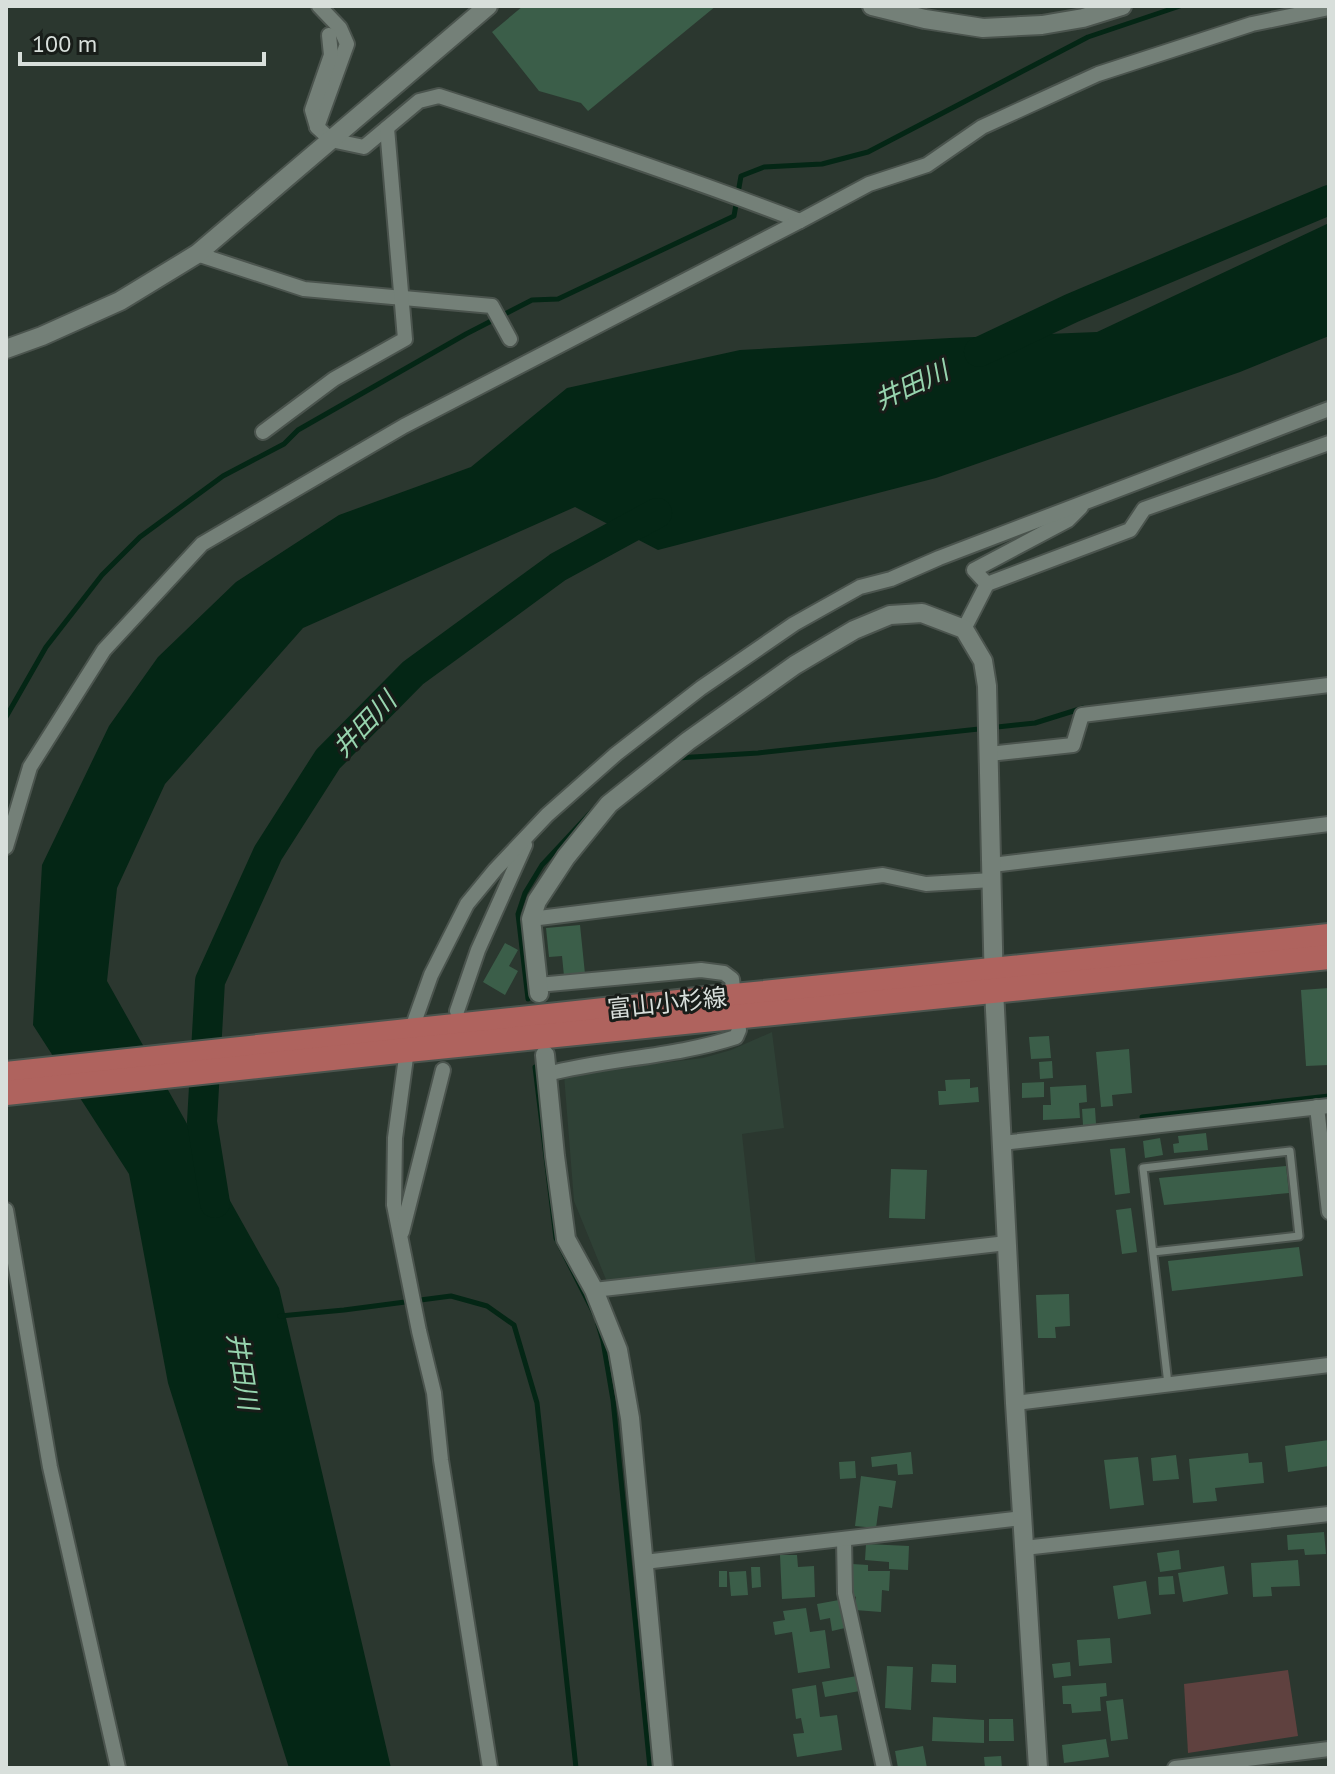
<svg xmlns="http://www.w3.org/2000/svg" width="1335" height="1774" font-family="'PT Sans','Noto Sans JP',sans-serif">
<style>
.built{fill:#2f4136}
.green{fill:#5f413f}
.water{fill:#042615}
.lines{fill:none;stroke-linecap:round;stroke-linejoin:round}
.stream{stroke:#042615;stroke-width:5}
.river{stroke:#042615;stroke-width:30}
.building{fill:#3b5e49}
.service-casing{stroke:#4b544e;stroke-width:11}
.minor-casing{stroke:#4b544e;stroke-width:18}
.tertiary-casing{stroke:#4b544e;stroke-width:22}
.primary-casing{stroke:#4b544e;stroke-width:28}
.service{stroke:#748078;stroke-width:7}
.minor{stroke:#748078;stroke-width:14}
.tertiary{stroke:#748078;stroke-width:18}
.primary{stroke:#af635e;stroke-width:24}
.labels{text-anchor:middle;dominant-baseline:central;stroke-width:6;stroke-linejoin:round;paint-order:stroke}
.street-label{font-size:24px;fill:#d8dfdb;stroke:#181d19}
.water-label{font-size:26px;font-style:italic;fill:#97d4ae;stroke:#181d19}
</style>
<rect width="100%" height="100%" fill="#2b372f"/>
<path class="built" d="M772 1032 784 1128 742 1134 756 1266 607 1282 574 1201 564 1075 703 1058 731 1050Z"/>
<path class="green" d="M1288 1670 1298 1736 1188 1753 1184 1684Z"/>
<path class="water" d="M1329 223V336L1240 372 936 478 658 550 575 507 303 628 165 784 117 888 107 981 279 1288 391 1768H289L168 1383 129 1174 33 1025 42 865 109 726 158 657 236 582 339 515 471 467 567 388 740 350 950 338 1097 332Z"/>
<g class="lines">
<g class="stream">
<path d="M6 717 46 647 102 575 140 537 223 476 284 444 298 430 466 334 532 300 558 299 734 216 741 176 764 167 822 164 868 152 1088 37 1180 6"/>
<path d="M677 758 758 753 1035 723 1083 708"/>
<path d="M528 999 518 914 525 893 542 865 595 808"/>
<path d="M535 1067 556 1238 595 1315"/>
<path d="M1142 1117 1329 1096"/>
<path d="M280 1316 344 1310 451 1296 487 1306 514 1325 537 1403 576 1768"/>
<path d="M598 1324 603 1341 613 1400 650 1768"/>
</g>
<g class="river">
<path d="M979 352 1072 308 1329 200"/>
<path d="M215 1203 202 1122 210 981 268 853 328 759 413 673 558 567 657 513"/>
</g>
</g>
<g class="building">
<path d="M523 6H716L588 111 581 103 539 91 492 32Z"/>
<path d="M580 925 585 974 564 976 562 956 549 957 546 928Z"/>
<path d="M505 943 518 950 509 966 518 971 505 995 483 982Z"/>
<path d="M1329 988V1065L1306 1066 1301 990Z"/>
<path d="M1049 1036 1051 1058 1031 1059 1029 1037Z"/>
<path d="M1129 1049 1132 1093 1112 1095 1113 1106 1101 1107 1096 1052Z"/>
<path d="M1052 1061 1053 1078 1040 1079 1039 1062Z"/>
<path d="M970 1079V1088L978 1087 979 1102 939 1105 938 1091H946L945 1080Z"/>
<path d="M1044 1082V1097L1022 1098V1083Z"/>
<path d="M1086 1085 1087 1102 1079 1103 1080 1118 1043 1120V1105H1051L1050 1087Z"/>
<path d="M1095 1108 1096 1124 1083 1125 1082 1109Z"/>
<path d="M1206 1133 1208 1150 1174 1153 1173 1144 1179 1143 1178 1136Z"/>
<path d="M1160 1138 1163 1155 1145 1158 1143 1141Z"/>
<path d="M1125 1148 1130 1193 1115 1195 1110 1149Z"/>
<path d="M1286 1166 1289 1193 1164 1205 1159 1178Z"/>
<path d="M891 1169 927 1170 925 1219 889 1218Z"/>
<path d="M1131 1208 1137 1252 1122 1254 1116 1210Z"/>
<path d="M1299 1247 1303 1276 1172 1291 1168 1261Z"/>
<path d="M1069 1294 1070 1326 1055 1327 1056 1338H1038L1036 1295Z"/>
<path d="M1329 1440V1466L1288 1472 1285 1446Z"/>
<path d="M911 1452 913 1474 898 1475 897 1464 872 1467 871 1457Z"/>
<path d="M1248 1453 1249 1463 1262 1462 1264 1483 1215 1488 1217 1501 1193 1503 1189 1459Z"/>
<path d="M1176 1455 1179 1479 1153 1481 1151 1458Z"/>
<path d="M1138 1457 1144 1505 1110 1509 1104 1460Z"/>
<path d="M855 1461 856 1478 840 1479 839 1462Z"/>
<path d="M861 1476 896 1481 892 1508 879 1506 876 1528 855 1526Z"/>
<path d="M1324 1532 1326 1554 1305 1555 1304 1549 1288 1550 1287 1535Z"/>
<path d="M866 1544 909 1546 908 1570 889 1569V1562L865 1560Z"/>
<path d="M1179 1550 1181 1569 1160 1572 1157 1553Z"/>
<path d="M780 1555H797L798 1567 814 1566 815 1597 782 1599Z"/>
<path d="M1298 1560 1300 1586 1271 1587 1272 1596 1253 1597 1251 1563Z"/>
<path d="M852 1564 868 1565V1571H890L889 1591 882 1590 881 1612 855 1610 856 1597 851 1594Z"/>
<path d="M1224 1566 1228 1594 1183 1602 1178 1573Z"/>
<path d="M751 1567H760L761 1587 752 1588Z"/>
<rect x="719" y="1571" width="8" height="16"/>
<path d="M746 1571 748 1595 731 1596 729 1572Z"/>
<path d="M1173 1576 1175 1594 1159 1595 1158 1577Z"/>
<path d="M1146 1581 1151 1614 1118 1619 1113 1586Z"/>
<path d="M839 1600 845 1628 832 1631 830 1618 820 1620 817 1604Z"/>
<path d="M806 1608 810 1632 825 1630 830 1668 798 1673 792 1632 775 1635 773 1622 785 1620 783 1611Z"/>
<path d="M1110 1638 1112 1663 1079 1666 1077 1640Z"/>
<path d="M1070 1662 1071 1676 1054 1678 1052 1664Z"/>
<path d="M932 1664 956 1665V1683L931 1682Z"/>
<path d="M887 1666 913 1667 911 1710 885 1708Z"/>
<path d="M857 1676 860 1691 825 1697 822 1682Z"/>
<path d="M1106 1683 1107 1696 1100 1697 1101 1711 1072 1713 1071 1704H1063L1062 1686Z"/>
<path d="M816 1685 820 1717 837 1715 842 1750 797 1757 793 1734 804 1733 801 1718 796 1719 792 1689Z"/>
<path d="M1123 1699 1128 1739 1111 1741 1106 1701Z"/>
<path d="M933 1717 984 1720V1743L932 1741Z"/>
<path d="M989 1719H1013L1014 1741H989Z"/>
<path d="M1106 1739 1109 1757 1064 1763 1062 1745Z"/>
<path d="M923 1746 927 1768H898L895 1751Z"/>
<path d="M1001 1756 1002 1768H985L984 1757Z"/>
</g>
<g class="lines">
<defs>
<path id="service" d="M1153 1252 1299 1236 1290 1151 1143 1168 1168 1384"/>
<g id="minor">
<path d="M319 6 340 28 347 44 317 127 331 140 364 147 419 101 439 96C560 135 681 175 800 221L869 184 927 165 982 127 1098 74 1252 24 1329 8"/>
<path d="M317 127 312 110 331 55 329 35"/>
<path d="M197 254 304 289 492 306 510 339"/>
<path d="M263 432 334 379 405 339 387 128"/>
<path d="M987 584 1130 530 1144 509 1329 443"/>
<path d="M964 629 987 584 974 570 1068 520 1081 507"/>
<path d="M989 754 1073 745 1082 715 1329 685"/>
<path d="M6 847 30 767 104 650 202 544 404 426 800 221"/>
<path d="M992 865 1329 824"/>
<path d="M531 919 883 875 926 884 992 880"/>
<path d="M538 985 701 970 724 973 732 979 734 996"/>
<path d="M457 1011 478 950 525 845"/>
<path d="M411 1031 431 975 467 904 495 870 547 815 616 754 701 688 794 624 860 587 891 579 939 558 1329 409"/>
<path d="M407 1050 395 1138 394 1205 419 1331 434 1393 441 1460 490 1768"/>
<path d="M547 1074C609 1058 675 1057 736 1037L739 1030 737 1016"/>
<path d="M1317 1107 1329 1212"/>
<path d="M1002 1143 1329 1106"/>
<path d="M6 1210 50 1467 118 1768"/>
<path d="M402 1232 443 1070"/>
<path d="M594 1290 1007 1243"/>
<path d="M1015 1403 1329 1365"/>
<path d="M844 1539 845 1593 884 1768"/>
<path d="M1024 1548 1329 1514"/>
<path d="M644 1562 1022 1518"/>
<path d="M1175 1768 1329 1749"/>
</g>
<g id="tertiary">
<path d="M872 6 925 19 983 28 1042 25 1083 18 1122 6"/>
<path d="M6 349 42 336 120 301 197 254 488 6"/>
<path d="M539 993 531 919 537 901 566 857 609 804 688 741 795 665 854 630 890 615 922 613 964 629 983 661 987 686 994 990 1015 1403 1038 1768"/>
<path d="M545 1055 555 1156 566 1239 594 1290 618 1350 630 1418 663 1768"/>
</g>
<g id="primary">
<path d="M6 1074 734 996 1329 936"/>
<path d="M6 1093 398 1051 1329 957"/>
</g>
</defs>
<use href="#service" class="service-casing"/>
<use href="#minor" class="minor-casing"/>
<use href="#tertiary" class="tertiary-casing"/>
<use href="#primary" class="primary-casing"/>
<use href="#service" class="service"/>
<use href="#minor" class="minor"/>
<use href="#tertiary" class="tertiary"/>
<use href="#primary" class="primary"/>
</g>
<g class="labels">
<g class="street-label">
<text transform="translate(667 1003) rotate(-6)">富山小杉線</text>
</g>
<g class="water-label">
<text transform="translate(911 385) rotate(-25)">井田川</text>
<text transform="translate(364 724) rotate(-46)">井田川</text>
<text transform="translate(243 1371) rotate(81)">井田川</text>
</g>
</g>
<rect width="1335" height="1774" fill="none" stroke="#d8dfdb" stroke-width="16"/>
<path d="M20 52v12h244v-12" fill="none" stroke="#d8dfdb" stroke-width="4"/>
<text x="32" y="52" font-size="24" fill="#d8dfdb" stroke="#181d19" stroke-width="6" paint-order="stroke">100 m</text>
</svg>
